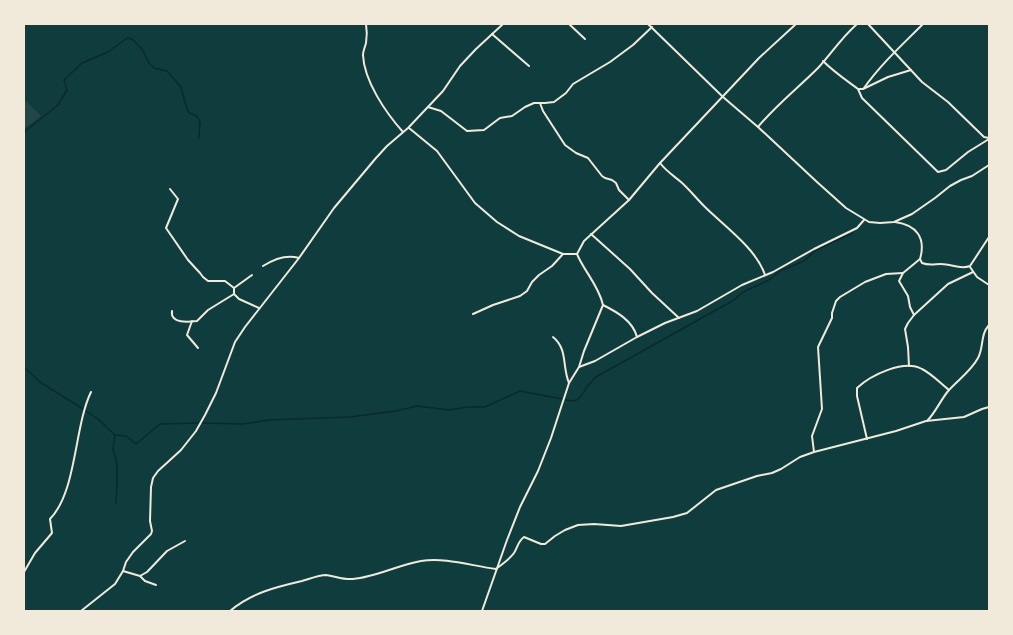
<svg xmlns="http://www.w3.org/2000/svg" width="1013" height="635" font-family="'Noto Sans',sans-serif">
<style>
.green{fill:#244646}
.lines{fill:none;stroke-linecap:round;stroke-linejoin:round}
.stream{stroke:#0a2a2b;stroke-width:1.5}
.minor{stroke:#f1e9da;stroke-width:2}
</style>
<rect width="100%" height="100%" fill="#0f3d3e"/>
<path class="green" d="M24 99 41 116 24 129Z"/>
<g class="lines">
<g class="stream">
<path d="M24 132 58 105 67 90 64 80 82 63 108 52 127 38 132 39 142 49 149 63 154 68 167 71 181 87 186 106 189 113 197 116 200 122 199 138"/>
<path d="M24 367 40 382 83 409"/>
<path d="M566 400C580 403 580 397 587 387 590 383 593 380 596 377L734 300 743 292 769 280 780 271 804 261 816 250 853 233"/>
<path d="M86 411 98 419 115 435 126 436 136 444 160 424 198 423"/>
<path d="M203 423 243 424 269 420 350 417 396 411 417 406 449 410 468 407H485L520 391 562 399"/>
<path d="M115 435 113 449 117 464V485L116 503"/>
</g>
<g class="minor">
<path d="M366 24C367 30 367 37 366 43 365 47 363 51 363 55 364 81 386 113 403 132"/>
<path d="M569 24 585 39"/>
<path d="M648 24 723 97 758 127 817 182 846 208 869 222 880 223 894 222 912 214 935 198 950 186 961 180 972 176 989 165"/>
<path d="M868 24 922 82 948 102 984 137 989 138"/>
<path d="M492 34 529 66"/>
<path d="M823 61C834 72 846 80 858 89H863L888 77 911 70"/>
<path d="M864 88C881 64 902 45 923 24"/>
<path d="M858 89 862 98 938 172 946 170 968 152 989 139"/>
<path d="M540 103 543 111 565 145 576 153 588 158 602 176 605 178 612 180 616 183 619 190 629 200"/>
<path d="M428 107 441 111 467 131 484 130 500 118 512 116 525 107 534 103H545L554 102 566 93 573 84 610 62 633 45 652 27"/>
<path d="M758 127C776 105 798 88 818 68 831 54 842 37 857 24"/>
<path d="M409 128 437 151 475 203 497 222 519 236 563 254H577"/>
<path d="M660 163C666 171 674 176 681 182 689 189 696 198 704 206 724 226 756 248 765 275"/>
<path d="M170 189 178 199 166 228 188 260 200 273 203 277 208 281H225L234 288V294L239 299 259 308"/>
<path d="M895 222C917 225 926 238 920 259L922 263C929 266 935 264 941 264 952 264 960 270 970 266L989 237"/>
<path d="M591 234 630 269 652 293 679 318"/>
<path d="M263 266C274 259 286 254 299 258"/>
<path d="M970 267 977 277 989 285"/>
<path d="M234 288 252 275"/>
<path d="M603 305C617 312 633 321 637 337"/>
<path d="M172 311C170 324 189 322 197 321L208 310 234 294"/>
<path d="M473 314 493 305 520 296 527 291 532 282 539 275 552 266 563 254"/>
<path d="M914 315 910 307 908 296 899 281 903 273 920 259"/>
<path d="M192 321 187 335 198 348"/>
<path d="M553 337C568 349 562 367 569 383"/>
<path d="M909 366 908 347 905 329 908 323 914 315 948 284 973 272"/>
<path d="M579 367 595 361 637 337 665 323 697 311 742 285 773 272 814 249 857 228 864 220"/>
<path d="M927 421C936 412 941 399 949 390 959 379 971 371 978 358 984 347 980 335 989 325"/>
<path d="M867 439 857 396V388C871 375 904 359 922 369 932 374 940 383 949 390"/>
<path d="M814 452 812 436 822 409 818 347 832 318V313L836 301 840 297 865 282 886 274 903 273"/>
<path d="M123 571 140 576 145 581 156 585"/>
<path d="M24 572 35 553 52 533 50 519C77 491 74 427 91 392"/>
<path d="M140 576 147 572 167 551 185 541"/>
<path d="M81 611 115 584 123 571 126 562 133 552 151 534 152 531 150 521 151 487 153 478 158 471 181 450 196 431 205 415 216 393 235 342 245 327 299 258 334 208 376 158 387 146 408 128 443 91 460 66 476 49 503 24"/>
<path d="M230 611C251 593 276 587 302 581 309 579 319 575 326 575 335 576 343 580 353 579 376 577 398 565 421 561 445 557 472 566 496 569 502 564 509 560 514 553 518 547 518 541 524 537L541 544H545L555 536 565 530 578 525 594 524 621 526 673 517 687 513 716 490 757 476 772 473 781 469 800 457 814 452 896 431 926 421 964 417 982 409 989 407"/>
<path d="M482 611 507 540 520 507 538 471 551 438 569 383 579 367 584 351 603 305C599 286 584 271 577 254L584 241 629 200 660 163 759 58 796 24"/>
</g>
</g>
<rect width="1013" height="635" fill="none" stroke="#f1e9da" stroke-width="50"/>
</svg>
